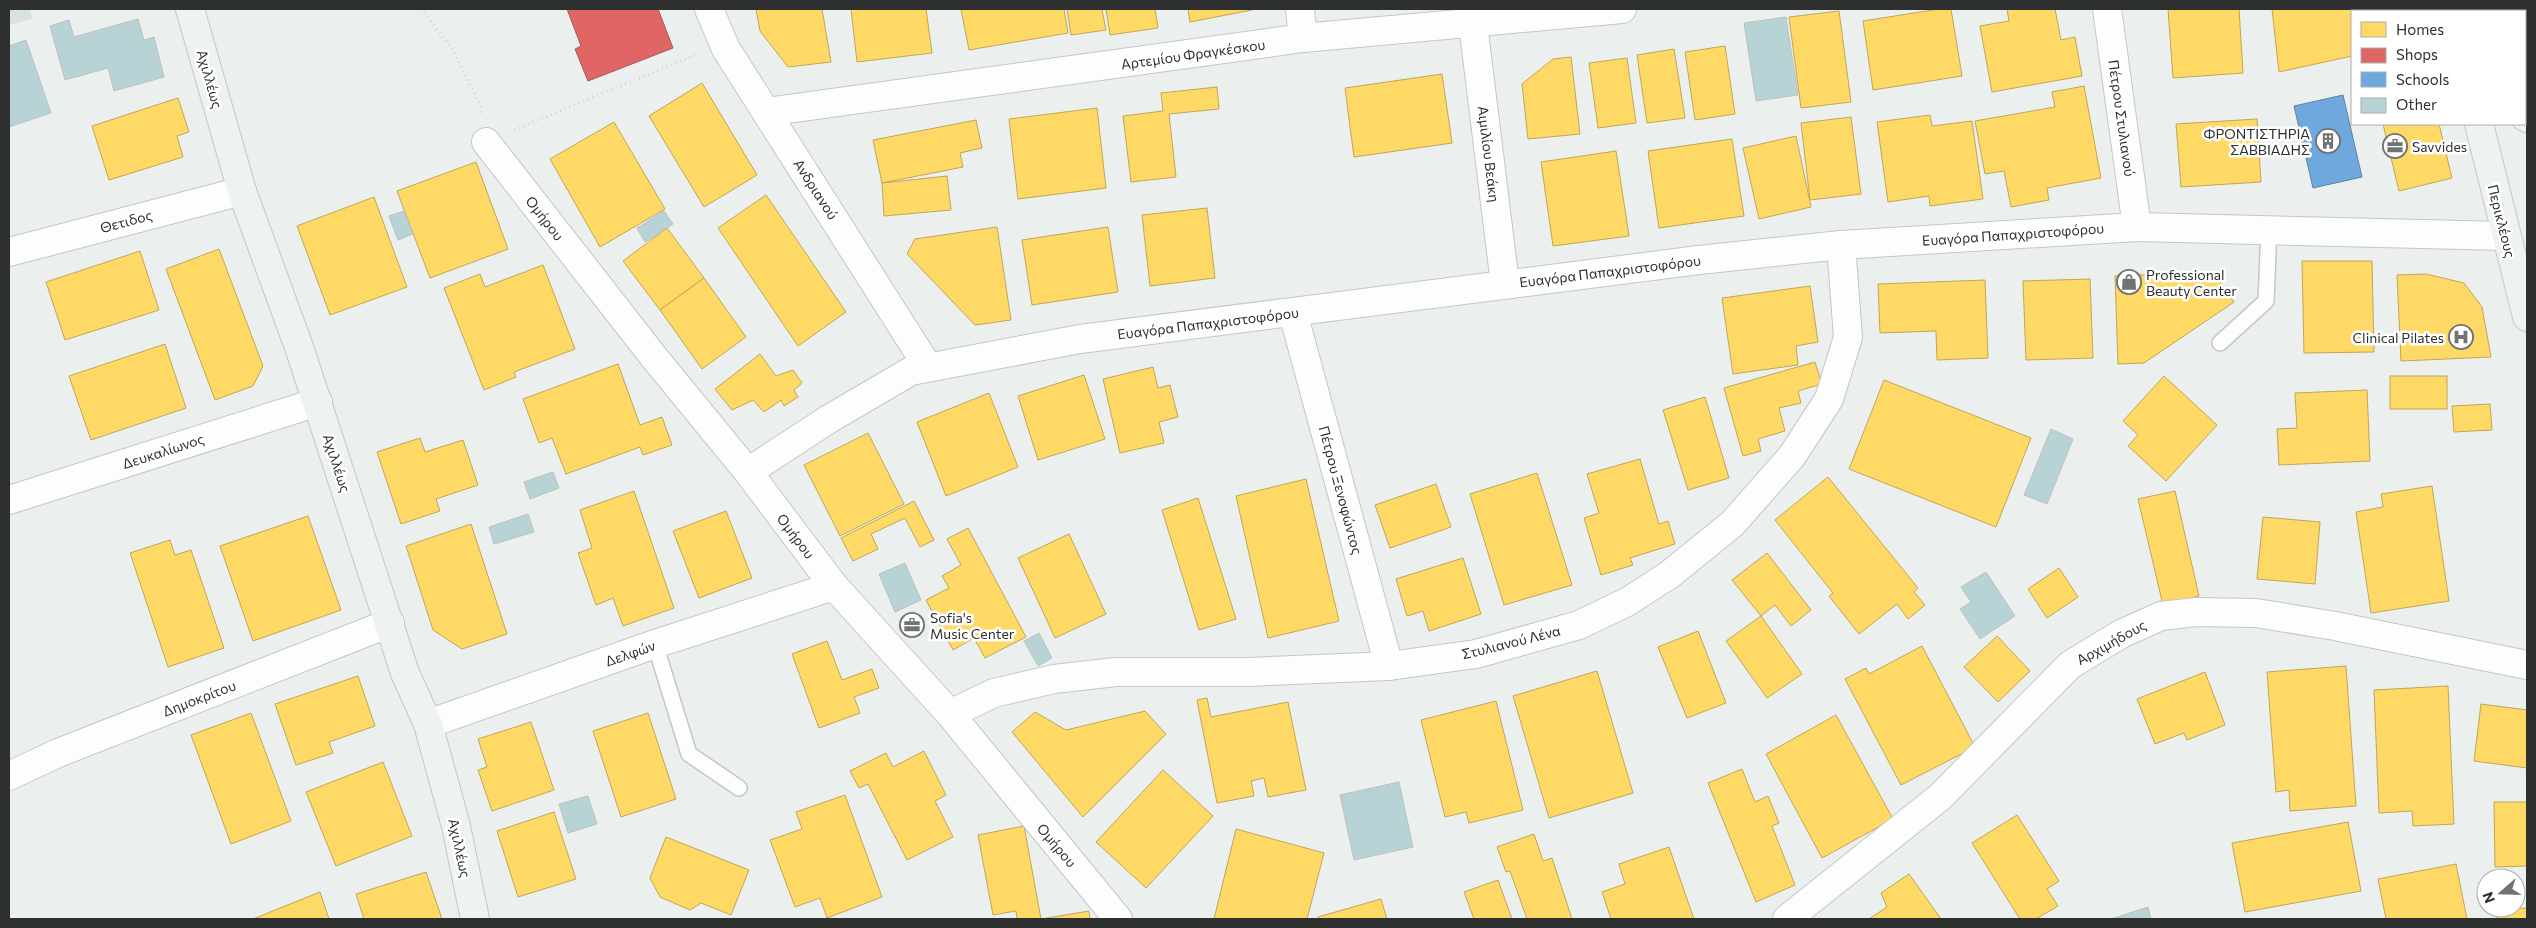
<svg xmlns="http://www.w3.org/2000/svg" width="2536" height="928" font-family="Commissioner,sans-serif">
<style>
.built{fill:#d8e3df}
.homes{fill:#ffd966;stroke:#c0a656}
.shops{fill:#e06666;stroke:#aa5656}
.schools{fill:#6fa8dc;stroke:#5b84a8}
.building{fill:#b7d3d5;stroke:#bdc1c0}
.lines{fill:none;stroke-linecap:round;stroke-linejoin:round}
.lane-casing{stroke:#c3c7c5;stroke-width:18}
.street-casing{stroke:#c3c7c5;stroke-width:30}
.secondary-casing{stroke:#c3c7c5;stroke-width:30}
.path{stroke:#d4d5d4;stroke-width:3;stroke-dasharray:1 4;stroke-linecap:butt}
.lane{stroke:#fcfdfc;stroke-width:15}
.street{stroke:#fcfdfc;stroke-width:28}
.secondary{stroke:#eff3ef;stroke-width:28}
.labels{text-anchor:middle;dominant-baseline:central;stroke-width:5;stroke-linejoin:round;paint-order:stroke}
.street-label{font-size:14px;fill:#2d302f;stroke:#fff}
.poi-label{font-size:14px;fill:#2d302f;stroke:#fff;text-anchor:start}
</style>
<rect width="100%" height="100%" fill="#ebf0ee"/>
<path class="built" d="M9 9H30L32 19 9 25Z"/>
<g class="homes">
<path d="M756 9H822L831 62 788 67 760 31Z"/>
<path d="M851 9H926L932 53 857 62Z"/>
<path d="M961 9H1064L1068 33 969 50Z"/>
<path d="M1067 9H1102L1106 30 1071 35Z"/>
<path d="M1106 9H1155L1158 28 1110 35Z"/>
<path d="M1188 9H1252V10L1190 22Z"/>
<path d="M1939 9H1951L1962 76 1873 90 1863 21Z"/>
<path d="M2007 9H2055L2061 40 2075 37 2082 76 1992 92 1980 26 2009 21Z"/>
<path d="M2168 9H2239L2243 73 2173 78Z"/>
<path d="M2272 9H2401L2402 11H2352V56L2279 72Z"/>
<path d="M1839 11 1851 102 1801 108 1789 17Z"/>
<path d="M1725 46 1735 114 1695 120 1685 52Z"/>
<path d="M1674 49 1685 118 1647 123 1637 55Z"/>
<path d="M1571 57 1580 134 1528 139 1522 84 1553 59Z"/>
<path d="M1627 58 1636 123 1598 128 1589 63Z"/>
<path d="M1442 74 1452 143 1354 157 1345 88Z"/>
<path d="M702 83 757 175 704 207 649 116Z"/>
<path d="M2084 86 2101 178 2047 188 2049 200 2011 207 2004 171 1985 174 1975 121 2055 107 2052 92Z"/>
<path d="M1217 87 1219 109 1169 114 1176 177 1131 182 1123 116 1163 111 1161 93Z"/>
<path d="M178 98 189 132 177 136 183 157 109 180 92 126Z"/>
<path d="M1097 108 1106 188 1018 199 1009 119Z"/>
<path d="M1930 115 1932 126 1972 121 1983 199 1930 206 1929 196 1888 202 1877 122Z"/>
<path d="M1851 117 1861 194 1810 200 1801 123Z"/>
<path d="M2257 119 2261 182 2181 187 2176 124Z"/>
<path d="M976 120 982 148 960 153 963 167 882 183 873 140Z"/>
<path d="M614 122 665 209 600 247 550 159Z"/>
<path d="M2383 124H2439L2452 178 2399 191Z"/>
<path d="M1796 136 1811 207 1759 219 1743 148Z"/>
<path d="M1732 139 1744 216 1659 228 1648 151Z"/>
<path d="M1616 151 1629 236 1553 246 1541 162Z"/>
<path d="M476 162 508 249 430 278 397 191Z"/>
<path d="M947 176 951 210 884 216 882 183Z"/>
<path d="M766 195 846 312 798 346 718 228Z"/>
<path d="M374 197 407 287 330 315 297 226Z"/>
<path d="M1207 208 1215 278 1150 286 1142 215Z"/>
<path d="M997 227 1011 320 975 325 907 254 915 239Z"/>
<path d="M1108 227 1118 292 1032 305 1022 240Z"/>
<path d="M667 228 704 278 660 310 623 261Z"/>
<path d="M219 249 263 366 253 386 215 400 166 269Z"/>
<path d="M140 251 159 310 65 340 46 282Z"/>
<path d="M2302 261H2372L2374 352 2304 353Z"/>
<path d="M543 265 575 349 514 372 516 377 484 390 444 288 480 274 485 287Z"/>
<path d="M2213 272 2234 302 2144 363 2118 364 2115 276Z"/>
<path d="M2426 274 2464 283 2482 307 2491 357 2401 361 2397 275Z"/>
<path d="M704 278 746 337 702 369 660 310Z"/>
<path d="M2090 279 2093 358 2026 360 2023 281Z"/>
<path d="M1985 280 1988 358 1937 360 1936 331 1880 333 1878 284Z"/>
<path d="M1810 286 1818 342 1796 346 1798 365 1733 374 1722 298Z"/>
<path d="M165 344 186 408 91 440 69 376Z"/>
<path d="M760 354 776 376 793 370 802 383 794 390 798 397 784 406 781 400 764 412 753 400 732 410 715 389Z"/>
<path d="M1815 362 1822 384 1798 391 1801 403 1779 408 1785 431 1758 439 1761 451 1743 456 1724 388Z"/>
<path d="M618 364 640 425 662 417 672 445 643 455 640 447 566 474 552 438 539 443 523 399Z"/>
<path d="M1153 367 1158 388 1170 385 1178 417 1159 422 1164 443 1120 453 1103 379Z"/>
<path d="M1084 375 1105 439 1038 460 1018 396Z"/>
<path d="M2164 376 2217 425 2166 481 2128 446 2138 435 2123 421Z"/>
<rect x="2390" y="376" width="57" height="33"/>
<path d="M1884 380 2031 438 1996 527 1849 469Z"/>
<path d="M2367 390 2370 461 2279 465 2277 429 2297 428 2295 393Z"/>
<path d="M989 393 1018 467 946 496 917 422Z"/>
<path d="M1705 397 1729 478 1688 490 1663 410Z"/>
<path d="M2490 404 2492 430 2454 432 2452 406Z"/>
<path d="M868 433 904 504 840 536 804 465Z"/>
<path d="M420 438 425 452 463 440 478 485 436 499 440 511 401 524 377 452Z"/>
<path d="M1640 459 1659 524 1668 521 1675 544 1630 558 1633 565 1601 575 1584 518 1599 513 1587 474Z"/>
<path d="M1537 473 1572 585 1504 605 1470 494Z"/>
<path d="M1828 477 1918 588 1914 592 1925 605 1908 619 1897 604 1859 634 1829 596 1833 593 1775 520Z"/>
<path d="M1306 479 1339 621 1268 638 1236 496Z"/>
<path d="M1436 484 1451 527 1390 548 1375 505Z"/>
<path d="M2432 486 2449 601 2371 613 2356 512 2383 507 2381 494Z"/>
<path d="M634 491 674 608 623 626 613 598 596 605 578 553 592 548 580 510Z"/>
<path d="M2175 491 2199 596 2163 605 2138 499Z"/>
<path d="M1198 498 1236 619 1199 630 1162 510Z"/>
<path d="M914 501 934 540 920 547 905 518 871 534 878 549 853 561 841 538Z"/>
<path d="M726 511 752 578 699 598 673 531Z"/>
<path d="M308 516 341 610 253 641 220 546Z"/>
<path d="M2263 517 2320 522 2315 584 2257 579Z"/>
<path d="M471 524 507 634 462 649 433 630 406 546Z"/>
<path d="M968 528 1026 637 985 658 974 638 953 650 926 600 949 588 942 576 961 565 947 539Z"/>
<path d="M1069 534 1106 614 1055 638 1018 558Z"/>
<path d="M170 540 175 555 191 550 224 648 168 667 130 553Z"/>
<path d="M1767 553 1811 610 1791 626 1775 605 1761 616 1732 580Z"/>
<path d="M1463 558 1481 614 1429 631 1423 611 1407 616 1396 579Z"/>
<path d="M2059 568 2078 597 2047 618 2028 589Z"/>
<path d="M1761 616 1802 674 1767 698 1726 641Z"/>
<path d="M1698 631 1726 703 1687 718 1658 647Z"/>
<path d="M1997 636 2030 671 1998 702 1964 667Z"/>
<path d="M827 641 842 680 872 669 879 688 854 697 860 713 819 728 792 654Z"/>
<path d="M1922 646 1975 747 1901 785 1845 679 1866 668 1869 674Z"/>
<path d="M2346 666 2356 806 2290 811 2289 790 2276 792 2267 672Z"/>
<path d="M1597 671 1633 793 1549 818 1513 696Z"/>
<path d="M2205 672 2225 725 2187 740 2184 733 2155 744 2137 699Z"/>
<path d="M358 676 375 726 329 742 333 753 296 765 275 704Z"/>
<path d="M2448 686 2454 824 2413 826 2412 811 2379 813 2374 690Z"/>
<path d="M1207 698 1211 717 1288 702 1306 790 1268 797 1264 778 1251 781 1254 796 1217 803 1197 700Z"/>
<path d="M1496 701 1523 810 1469 823 1466 812 1445 817 1421 720Z"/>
<path d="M2481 704 2527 710V768L2474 761Z"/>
<path d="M1145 711 1166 734 1083 817 1012 732 1035 712 1066 730Z"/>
<path d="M251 713 291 821 231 844 191 735Z"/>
<path d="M648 713 676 799 621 817 593 731Z"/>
<path d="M1836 715 1893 819 1822 858 1766 754Z"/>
<path d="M531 722 554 790 492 811 478 770 487 767 478 739Z"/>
<path d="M924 751 946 795 935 801 953 837 907 860 868 784 859 788 850 771 886 753 893 767Z"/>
<path d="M383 762 412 836 336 866 306 792Z"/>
<path d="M1742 769 1755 802 1768 796 1779 823 1772 826 1795 885 1756 902 1708 783Z"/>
<path d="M1163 770 1213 816 1146 888 1096 842Z"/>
<path d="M845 795 882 897 827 918 820 898 795 907 770 840 802 829 796 812Z"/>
<path d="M2494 802H2527V866L2495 867Z"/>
<path d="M554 812 576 879 518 897 497 831Z"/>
<path d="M2017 815 2059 881 2047 889 2058 906 2036 919H2020L1972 843Z"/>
<path d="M2348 822 2361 891 2245 912 2232 843Z"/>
<path d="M1024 826 1041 919 1089 911 1090 919H1017L1016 911 993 915 978 835Z"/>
<path d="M1236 829 1324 853 1307 919H1214Z"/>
<path d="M1534 834 1543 861 1552 858 1572 919H1527L1510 871 1506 872 1497 847Z"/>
<path d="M666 837 749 870 731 915 701 903 690 910 660 897 650 878Z"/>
<path d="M1669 847 1694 919H1611L1602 892 1625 884 1619 864Z"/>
<path d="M2456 864 2467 919H2386L2378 879Z"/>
<path d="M426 872 442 919H364L356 894Z"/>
<path d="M1909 874 1941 919H1869L1887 907 1881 893Z"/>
<path d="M1498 880 1512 919H1474L1464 892Z"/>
<path d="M320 892 329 919H253Z"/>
<path d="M1381 899 1387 919H1319L1318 917Z"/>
<path d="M2527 908V919H2497L2496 910Z"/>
</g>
<path class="shops" d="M567 9H658L673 48 588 81 575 49 581 46Z"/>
<path class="schools" d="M2343 95 2362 177 2313 188 2294 106Z"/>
<g class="building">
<path d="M1786 17 1798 95 1756 101 1744 23Z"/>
<path d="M138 19 144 40 154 37 164 77 114 91 108 68 65 80 50 26 69 20 74 37Z"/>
<path d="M26 40 51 113 9 127V46Z"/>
<path d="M404 211 413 234 398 240 389 216Z"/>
<path d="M664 211 673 224 645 242 637 228Z"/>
<path d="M2051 429 2073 439 2047 504 2024 495Z"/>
<path d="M553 472 559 488 530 499 524 482Z"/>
<path d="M528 514 534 532 494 544 489 527Z"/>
<path d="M905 563 921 600 895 612 879 574Z"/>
<path d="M1986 572 2015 616 1980 639 1960 609 1971 602 1961 587Z"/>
<path d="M1039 633 1052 658 1038 666 1024 641Z"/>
<path d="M1399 782 1413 847 1354 860 1340 795Z"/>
<path d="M588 796 597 824 568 833 559 804Z"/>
<path d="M2148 907 2151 919H2111Z"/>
</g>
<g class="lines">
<defs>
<g id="lane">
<path d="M2220 343 2266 301 2269 229"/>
<path d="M655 644 689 754 739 788"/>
</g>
<g id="street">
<path d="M709 9 726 49 928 367"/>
<path d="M1300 9 1303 38"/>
<path d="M2107 9 2137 227"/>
<path d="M1473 24 1505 284"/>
<path d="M766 112 1303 38 1622 9"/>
<path d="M486 142 653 356 748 472 834 586 950 714 1118 919"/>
<path d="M9 252 242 191"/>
<path d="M1293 313 1389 666"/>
<path d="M748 472 829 419 911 371 1080 339 1699 260 1841 245 2137 227 2505 236"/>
<path d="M9 500 318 402"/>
<path d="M950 714 994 693 1054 679 1116 672H1248L1389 666 1476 654 1579 625 1627 602 1669 575 1732 524 1792 456 1829 399 1848 337 1841 245"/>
<path d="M428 724 655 644 834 586"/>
<path d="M9 776 58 753 390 623"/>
<path d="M1787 919 1940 797 2070 665 2121 634 2161 616 2196 612 2256 613 2335 626 2527 665"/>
</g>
<g id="secondary">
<path d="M190 9 242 191 300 350 405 673 428 724 456 826 475 919"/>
<path d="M2449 9 2450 11"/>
<path d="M2525 117 2527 118"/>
<path d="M2479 124 2527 317"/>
</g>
</defs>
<use href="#lane" class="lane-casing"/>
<use href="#street" class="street-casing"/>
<use href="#secondary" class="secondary-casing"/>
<g class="path">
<path d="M421 9 453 50 480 105 482 114"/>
<path d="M514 130 695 55"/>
</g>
<use href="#lane" class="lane"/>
<use href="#street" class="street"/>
<use href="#secondary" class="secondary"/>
</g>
<defs>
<symbol id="building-ring" viewBox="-11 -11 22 22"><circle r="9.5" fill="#fff" stroke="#707372" stroke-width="1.5"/><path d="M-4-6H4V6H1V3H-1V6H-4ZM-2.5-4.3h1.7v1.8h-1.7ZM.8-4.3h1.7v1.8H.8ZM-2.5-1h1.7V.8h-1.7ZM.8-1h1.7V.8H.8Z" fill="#707372"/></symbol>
<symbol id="office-ring" viewBox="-11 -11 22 22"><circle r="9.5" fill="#fff" stroke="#707372" stroke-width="1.5"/><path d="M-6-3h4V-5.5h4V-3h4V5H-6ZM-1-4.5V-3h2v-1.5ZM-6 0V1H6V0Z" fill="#707372"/></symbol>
<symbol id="shop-ring" viewBox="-11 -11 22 22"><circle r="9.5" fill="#fff" stroke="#707372" stroke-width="1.5"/><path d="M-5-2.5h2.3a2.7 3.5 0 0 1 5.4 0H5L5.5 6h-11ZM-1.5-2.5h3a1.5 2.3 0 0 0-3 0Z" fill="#707372"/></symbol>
<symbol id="hospital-ring" viewBox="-11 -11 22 22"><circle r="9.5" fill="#fff" stroke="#707372" stroke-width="1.5"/><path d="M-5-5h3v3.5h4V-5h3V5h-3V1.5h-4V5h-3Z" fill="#707372"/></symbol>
</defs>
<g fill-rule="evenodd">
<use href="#building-ring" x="2314" y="127" width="28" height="28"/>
<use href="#office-ring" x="2381" y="132" width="28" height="28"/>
<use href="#shop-ring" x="2115" y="268" width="28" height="28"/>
<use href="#hospital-ring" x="2447" y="323" width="28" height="28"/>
<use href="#office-ring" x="898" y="611" width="28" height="28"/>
</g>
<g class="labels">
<g class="street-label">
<text transform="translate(1193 54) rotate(-8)">Αρτεμίου Φραγκέσκου</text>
<text transform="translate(210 79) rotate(74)">Αχιλλέως</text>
<text transform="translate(2122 118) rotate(82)">Πέτρου Στυλιανού</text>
<text transform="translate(1489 154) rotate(83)">Αιμιλίου Βεάκη</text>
<text transform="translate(816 189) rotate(57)">Ανδριανού</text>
<text transform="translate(545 218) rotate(52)">Ομήρου</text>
<text transform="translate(126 221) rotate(-15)">Θετιδος</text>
<text transform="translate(2502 221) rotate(76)">Περικλέους</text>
<text transform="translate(2013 234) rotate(-4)">Ευαγόρα Παπαχριστοφόρου</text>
<text transform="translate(1610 271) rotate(-7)">Ευαγόρα Παπαχριστοφόρου</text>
<text transform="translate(1208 323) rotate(-7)">Ευαγόρα Παπαχριστοφόρου</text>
<text transform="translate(163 451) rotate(-18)">Δευκαλίωνος</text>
<text transform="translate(337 463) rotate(72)">Αχιλλέως</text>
<text transform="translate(1341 490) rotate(75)">Πέτρου Ξενοφώντος</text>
<text transform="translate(796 536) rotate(53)">Ομήρου</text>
<text transform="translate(1511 642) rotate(-14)">Στυλιανού Λένα</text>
<text transform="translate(2111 642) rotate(-29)">Αρχιμήδους</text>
<text transform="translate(630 653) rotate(-19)">Δελφών</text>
<text transform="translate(199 698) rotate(-21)">Δημοκρίτου</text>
<text transform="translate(1057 845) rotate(50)">Ομήρου</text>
<text transform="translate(460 848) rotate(78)">Αχιλλέως</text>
</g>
<g class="poi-label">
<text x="2310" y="133" text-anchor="end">ΦΡΟΝΤΙΣΤΗΡΙΑ<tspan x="2310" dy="16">ΣΑΒΒΙΑΔΗΣ</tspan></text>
<text x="2412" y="146">Savvides</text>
<text x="2146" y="274">Professional<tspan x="2146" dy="16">Beauty Center</tspan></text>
<text x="2444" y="337" text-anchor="end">Clinical Pilates</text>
<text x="930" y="617">Sofia's<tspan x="930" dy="16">Music Center</tspan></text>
</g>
</g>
<rect width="2536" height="928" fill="none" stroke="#2d302f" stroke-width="20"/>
<rect x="2351" y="10" width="175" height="115" fill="#ffffff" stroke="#abacac"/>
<rect x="2361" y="22" width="25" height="15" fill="#ffd966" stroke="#abacac"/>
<text x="2396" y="35" font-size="15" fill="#2d302f">Homes</text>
<rect x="2361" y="48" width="25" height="15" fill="#e06666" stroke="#abacac"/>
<text x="2396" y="60" font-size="15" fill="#2d302f">Shops</text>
<rect x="2361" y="72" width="25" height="15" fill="#6fa8dc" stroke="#abacac"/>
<text x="2396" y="85" font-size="15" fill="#2d302f">Schools</text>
<rect x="2361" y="98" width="25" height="15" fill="#b7d3d5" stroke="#abacac"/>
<text x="2396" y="110" font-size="15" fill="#2d302f">Other</text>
<g transform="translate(2501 893) rotate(250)"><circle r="24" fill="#ffffff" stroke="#abacac"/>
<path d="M0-4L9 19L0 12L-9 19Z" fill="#707372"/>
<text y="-8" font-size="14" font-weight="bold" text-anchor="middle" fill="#2d302f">N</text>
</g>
</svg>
